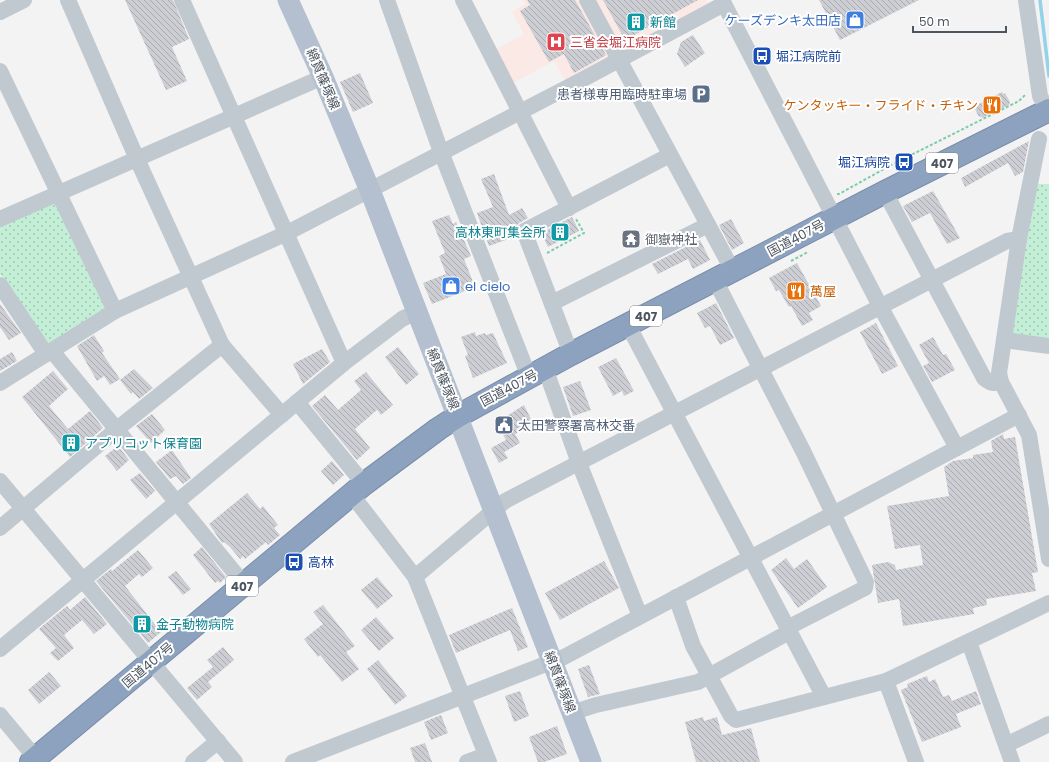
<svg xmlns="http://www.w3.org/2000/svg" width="1049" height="762" font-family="Poppins,'Noto Sans JP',sans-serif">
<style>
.medical{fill:#fbe9e6}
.park{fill:url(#park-dots)}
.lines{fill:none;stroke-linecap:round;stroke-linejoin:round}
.stream{stroke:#94d2e9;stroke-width:3.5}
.building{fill:url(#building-back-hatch)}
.highway-casing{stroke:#788daa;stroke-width:24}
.path{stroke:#7dccaa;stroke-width:2;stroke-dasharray:3 2;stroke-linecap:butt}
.minor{stroke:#c1c9d0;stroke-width:16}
.major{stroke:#b4c0cf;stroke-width:21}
.highway{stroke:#8da2be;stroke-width:22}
.labels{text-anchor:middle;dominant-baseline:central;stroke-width:4;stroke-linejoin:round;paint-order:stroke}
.shield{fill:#fff;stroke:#81878f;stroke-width:1}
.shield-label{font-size:12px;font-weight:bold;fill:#4b545f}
.shop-label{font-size:13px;fill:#366cbe;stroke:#fff;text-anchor:end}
.culture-label{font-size:13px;fill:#0d838f;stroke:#fff;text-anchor:start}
.health-label{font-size:13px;fill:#be3a42;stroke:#fff;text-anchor:start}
.transit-label{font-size:13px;fill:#164399;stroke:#fff;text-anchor:start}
.street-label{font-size:13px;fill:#4b545f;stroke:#fff}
.service-label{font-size:13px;fill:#4e5e75;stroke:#fff;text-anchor:end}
.food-label{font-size:13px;fill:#c56008;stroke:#fff;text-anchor:end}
.worship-label{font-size:13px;fill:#5b616d;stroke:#fff;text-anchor:start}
</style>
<defs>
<pattern id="park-dots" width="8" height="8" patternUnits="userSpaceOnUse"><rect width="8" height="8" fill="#c4efd7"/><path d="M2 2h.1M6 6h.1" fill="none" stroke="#a1c4b2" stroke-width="1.8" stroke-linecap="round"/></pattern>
<pattern id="building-back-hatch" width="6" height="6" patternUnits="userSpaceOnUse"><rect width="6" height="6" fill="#cdced4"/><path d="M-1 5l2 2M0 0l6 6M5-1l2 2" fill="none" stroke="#a8aaaf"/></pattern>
</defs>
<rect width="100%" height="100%" fill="#f4f3f3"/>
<g class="medical">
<path d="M523 0H581L613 58 567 84 554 61 510 85 493 51 524 34 512 12 525 4Z"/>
<path d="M594 0H706L709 5 622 52Z"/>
</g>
<g class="park">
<path d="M1037 184H1049V340L1013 335 1010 330Z"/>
<path d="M55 201 109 309 45 346 0 274V226Z"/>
</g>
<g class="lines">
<path class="stream" d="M1040 0 1049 76"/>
</g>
<g class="building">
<path d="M125 0H173L189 39 172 47 187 81 166 90Z"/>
<path d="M527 0H575L606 55 574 73 564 54 549 62 520 11 530 5Z"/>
<path d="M603 0H698L625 40Z"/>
<path d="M819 0H919L840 40Z"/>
<path d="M693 35 705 53 685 67 677 54 681 42Z"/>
<path d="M360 73 373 103 353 112 340 82Z"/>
<path d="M1002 92 1003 94 1005 93 1010 102 1009 105 982 118 981 116 979 117 975 109 977 108 975 106Z"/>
<path d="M1029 141 1023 172 1015 176 1008 163 965 187 961 178Z"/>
<path d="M494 174 509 215 522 208 528 218 519 223 514 229 516 236 489 246 477 213 493 207 481 179Z"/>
<path d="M933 191 960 238 947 244 930 213 912 222 903 206Z"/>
<path d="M449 215 453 224 456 222 471 256 464 259 475 287 432 304 423 283 446 274 439 256 445 253 432 221Z"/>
<path d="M572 217 579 231 548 247 541 233Z"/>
<path d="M731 219 744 243 732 250 719 225Z"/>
<path d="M633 230 634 232 637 230 641 238 638 240 639 241 628 248 622 236Z"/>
<path d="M700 240 710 260 693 269 688 259 658 274 652 264Z"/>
<path d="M797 263 821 306 809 313 813 320 802 326 791 306 789 307 779 290 776 291 769 278Z"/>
<path d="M716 303 734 338 720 345 710 326 705 328 697 313Z"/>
<path d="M0 304 21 333 9 340 0 327Z"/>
<path d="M876 323 898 366 882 374 860 332Z"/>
<path d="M475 332 476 336 485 333 486 335 493 333 507 363 473 378 465 356 468 355 461 337Z"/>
<path d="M94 335 104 351 102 353 120 379 110 385 104 376 97 381 77 346Z"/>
<path d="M933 337 943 355 946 354 955 370 932 382 923 366 929 363 919 345Z"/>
<path d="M398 347 419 374 406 385 385 357Z"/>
<path d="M322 349 330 362 303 384 293 364Z"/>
<path d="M12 352 17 361 0 371V359Z"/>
<path d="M616 358 634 391 624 396 622 391 613 396 598 367Z"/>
<path d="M134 369 153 388 139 399 133 392 131 394 120 380Z"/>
<path d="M53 371 68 389 49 406 68 429 90 411 103 428 70 457 22 397Z"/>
<path d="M366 372 393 405 381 415 377 410 355 429 370 448 357 460 312 406 325 395 338 410 361 390 354 381Z"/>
<path d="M580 381 591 410 573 416 563 387Z"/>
<path d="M524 405 531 419 529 420 532 425 515 434 520 443 504 452 508 458 499 463 491 448 506 440 499 427 502 419Z"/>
<path d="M152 414 165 430 151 443 136 426Z"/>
<path d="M1003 434 1004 439 1015 437 1038 572 1032 573 1036 591 986 599 987 605 973 608 974 614 903 626 899 599 878 603 872 565 888 562 895 565 896 570 923 565 920 545 895 549 887 506 949 496 944 467 953 461 973 458V455L993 452 991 441Z"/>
<path d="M118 446 129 460 117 471 105 456Z"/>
<path d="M172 450 191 478 183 484 176 476 170 479 156 462Z"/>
<path d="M332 461 344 475 333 485 321 471Z"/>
<path d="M140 473 155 491 146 499 130 480Z"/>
<path d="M247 493 260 509 263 506 278 525 274 528 280 535 268 545 266 542 245 559 243 556 240 559 230 547 224 542 222 543 209 524Z"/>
<path d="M202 547 226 577 220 583 218 581 215 583 193 555Z"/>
<path d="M138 550 153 568 142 577 139 574 125 586 161 632 148 643 96 581 111 569 112 571Z"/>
<path d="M786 558 794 569 807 559 827 587 798 608 771 570Z"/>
<path d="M604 561 619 588 560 620 545 593Z"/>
<path d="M176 571 191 589 183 595 168 577Z"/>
<path d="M377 577 393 596 377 609 361 590Z"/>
<path d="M85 597 107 624 94 634 82 620 64 635 74 648 58 661 50 653 56 648 39 629 67 606 70 610Z"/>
<path d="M323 605 355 646 346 652 359 669 342 682 320 655 318 657 304 639 323 624 313 612Z"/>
<path d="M512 608 528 647 518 651 510 630 456 653 449 635Z"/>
<path d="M376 617 394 638 379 651 361 630Z"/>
<path d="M223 647 234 660 208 682 212 687 197 700 187 688 213 667 207 660Z"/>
<path d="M378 660 407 696 395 705 367 669Z"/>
<path d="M589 665 600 694 588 697 578 669Z"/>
<path d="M49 672 61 686 39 704 28 690Z"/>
<path d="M927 676 929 682 935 679 943 697 949 695 952 701 976 691 981 704 956 714 961 727 922 742 901 690 908 687 907 684Z"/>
<path d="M520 691 529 716 514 722 505 696Z"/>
<path d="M441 715 448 733 431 740 424 722Z"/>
<path d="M703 717 704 721 717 717 722 735 751 728 760 762H696L685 722Z"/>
<path d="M557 726 567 754 544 762H538L529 737Z"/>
<path d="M425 743 432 762H415L410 748Z"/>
</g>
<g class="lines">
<defs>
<path id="highway" d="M31 762 364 484 438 429 458 416 571 354 885 192 1049 110"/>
</defs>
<use href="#highway" class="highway-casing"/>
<g class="path">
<path d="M837 194H839L893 164 1019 101 1025 95"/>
<path d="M547 253 584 233 576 219"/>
<path d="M791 261 808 252"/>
</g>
<g class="minor">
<path d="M68 0 137 159 222 345 282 415"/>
<path d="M182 0 344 363"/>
<path d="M387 0 441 152 529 377"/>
<path d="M463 0 569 208"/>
<path d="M587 0 733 271"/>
<path d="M722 0 880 306 957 448"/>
<path d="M1026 0 1040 96 1049 113"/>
<path d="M0 12 24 0"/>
<path d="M0 71 115 311"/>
<path d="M1039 139 1019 239 999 373 1001 382 1029 435 1049 559"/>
<path d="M885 192 984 378C990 383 993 384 1001 382"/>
<path d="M0 219 323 77"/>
<path d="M715 280 803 451 866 582 865 588 787 628"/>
<path d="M0 285 46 354"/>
<path d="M552 303 708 225"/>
<path d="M628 325 824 697"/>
<path d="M1004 340 1049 346"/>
<path d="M52 351 244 584"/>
<path d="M571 354 524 231 670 155"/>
<path d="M545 368 579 463 640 616"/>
<path d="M0 383 115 311 287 233 574 84 724 4"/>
<path d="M297 402 364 484"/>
<path d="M0 481 235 762"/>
<path d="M352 495 415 577 489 762"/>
<path d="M0 528 117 429 222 345"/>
<path d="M415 577 505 501 1007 241 1019 239"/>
<path d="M676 597 693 646 731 716 736 720 886 681 1049 603"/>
<path d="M969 642 1012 762"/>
<path d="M0 649 344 363 402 319 416 312"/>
<path d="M886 681 916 762"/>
<path d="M571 713 596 705 698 682 789 632"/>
<path d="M0 715 39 762"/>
<path d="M1006 745 1049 724"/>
<path d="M193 762 218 741"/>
<path d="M293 762 564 657 1019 415"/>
<path d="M467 762 486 755"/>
</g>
<path class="major" d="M288 0 323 77 373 198 591 762"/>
<use href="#highway" class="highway"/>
</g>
<defs>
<symbol id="shop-square" viewBox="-11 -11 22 22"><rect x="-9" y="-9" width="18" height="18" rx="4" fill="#3f7fe0" stroke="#fff"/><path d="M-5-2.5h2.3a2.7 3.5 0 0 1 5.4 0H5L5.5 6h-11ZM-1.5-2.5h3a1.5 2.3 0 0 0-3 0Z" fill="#fff"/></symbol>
<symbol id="building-square" viewBox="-11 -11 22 22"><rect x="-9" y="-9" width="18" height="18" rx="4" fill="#0f9aa8" stroke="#fff"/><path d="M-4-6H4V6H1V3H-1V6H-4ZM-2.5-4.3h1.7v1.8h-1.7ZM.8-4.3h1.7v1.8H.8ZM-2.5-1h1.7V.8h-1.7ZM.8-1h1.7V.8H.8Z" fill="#fff"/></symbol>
<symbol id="hospital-square" viewBox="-11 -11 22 22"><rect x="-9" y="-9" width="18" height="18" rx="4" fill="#e0444e" stroke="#fff"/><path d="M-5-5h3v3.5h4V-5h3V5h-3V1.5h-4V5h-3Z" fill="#fff"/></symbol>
<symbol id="bus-square" viewBox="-11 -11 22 22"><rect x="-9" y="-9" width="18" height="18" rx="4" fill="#1a4fb4" stroke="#fff"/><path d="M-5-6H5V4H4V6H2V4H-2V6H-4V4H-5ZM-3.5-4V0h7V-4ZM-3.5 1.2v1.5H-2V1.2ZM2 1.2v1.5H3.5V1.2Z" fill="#fff"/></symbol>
<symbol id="parking-square" viewBox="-11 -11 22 22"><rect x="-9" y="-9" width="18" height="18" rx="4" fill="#5c6f8a" stroke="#fff"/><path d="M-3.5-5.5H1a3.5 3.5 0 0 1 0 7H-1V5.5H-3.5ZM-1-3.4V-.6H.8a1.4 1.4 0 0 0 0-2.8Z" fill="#fff"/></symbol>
<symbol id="restaurant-square" viewBox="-11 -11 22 22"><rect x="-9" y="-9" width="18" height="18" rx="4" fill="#e8710a" stroke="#fff"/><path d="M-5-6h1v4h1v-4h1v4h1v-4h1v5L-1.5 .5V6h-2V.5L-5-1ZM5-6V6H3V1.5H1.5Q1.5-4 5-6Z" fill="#fff"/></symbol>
<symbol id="temple-square" viewBox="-11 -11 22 22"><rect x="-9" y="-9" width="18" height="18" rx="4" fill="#6b7280" stroke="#fff"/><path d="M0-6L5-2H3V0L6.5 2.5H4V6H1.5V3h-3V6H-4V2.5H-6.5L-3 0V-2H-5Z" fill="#fff"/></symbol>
<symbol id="civic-square" viewBox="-11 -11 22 22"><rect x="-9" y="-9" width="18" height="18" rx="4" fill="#5c6f8a" stroke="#fff"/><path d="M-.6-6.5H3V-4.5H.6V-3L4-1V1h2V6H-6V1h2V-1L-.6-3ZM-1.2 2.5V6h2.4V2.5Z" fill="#fff"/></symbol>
</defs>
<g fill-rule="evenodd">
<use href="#shop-square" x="844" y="9" width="22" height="22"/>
<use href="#building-square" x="625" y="11" width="22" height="22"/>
<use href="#hospital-square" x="545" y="31" width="22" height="22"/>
<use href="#bus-square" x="751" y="45" width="22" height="22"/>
<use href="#parking-square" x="690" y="83" width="22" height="22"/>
<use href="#restaurant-square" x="981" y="94" width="22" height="22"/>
<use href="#bus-square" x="893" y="151" width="22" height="22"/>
<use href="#building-square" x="549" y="221" width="22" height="22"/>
<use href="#temple-square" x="620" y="228" width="22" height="22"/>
<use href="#shop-square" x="440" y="275" width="22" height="22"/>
<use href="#restaurant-square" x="785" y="280" width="22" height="22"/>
<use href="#civic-square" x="493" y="414" width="22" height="22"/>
<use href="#building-square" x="60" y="432" width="22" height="22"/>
<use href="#bus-square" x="283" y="551" width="22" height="22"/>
<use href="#building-square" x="131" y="613" width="22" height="22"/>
</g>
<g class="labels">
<g class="shield">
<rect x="926" y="153" width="32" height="20" rx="3"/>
<rect x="630" y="306" width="32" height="20" rx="3"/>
<rect x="226" y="576" width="32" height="20" rx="3"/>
</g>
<g class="shield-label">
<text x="942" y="163">407</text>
<text x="646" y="316">407</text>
<text x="242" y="586">407</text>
</g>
<g class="shop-label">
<text x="841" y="20">ケーズデンキ太田店</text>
<text x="465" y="286" text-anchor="start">el cielo</text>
</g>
<g class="culture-label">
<text x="650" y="22">新館</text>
<text x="546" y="232" text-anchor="end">高林東町集会所</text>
<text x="85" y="443">アプリコット保育園</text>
<text x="156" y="624">金子動物病院</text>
</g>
<g class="health-label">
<text x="570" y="42">三省会堀江病院</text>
</g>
<g class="transit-label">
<text x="776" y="56">堀江病院前</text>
<text x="890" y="162" text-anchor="end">堀江病院</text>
<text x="308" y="562">高林</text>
</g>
<g class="street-label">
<text transform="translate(323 79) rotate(67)">綿貫篠塚線</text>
<text transform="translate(796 238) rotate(-28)">国道407号</text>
<text transform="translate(443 379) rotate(68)">綿貫篠塚線</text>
<text transform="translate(509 388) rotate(-28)">国道407号</text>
<text transform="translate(148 665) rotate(-40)">国道407号</text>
<text transform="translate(560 682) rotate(69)">綿貫篠塚線</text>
</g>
<g class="service-label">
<text x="687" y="94">患者様専用臨時駐車場</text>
<text x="518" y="425" text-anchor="start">太田警察署高林交番</text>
</g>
<g class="food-label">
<text x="978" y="105">ケンタッキー・フライド・チキン</text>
<text x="810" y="291" text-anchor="start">萬屋</text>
</g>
<g class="worship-label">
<text x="645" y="239">御嶽神社</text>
</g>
</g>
<path d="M913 26v6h93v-6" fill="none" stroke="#4b545f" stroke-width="2"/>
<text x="919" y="26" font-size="12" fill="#4b545f" stroke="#ffffff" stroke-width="3" paint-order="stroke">50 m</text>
</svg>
